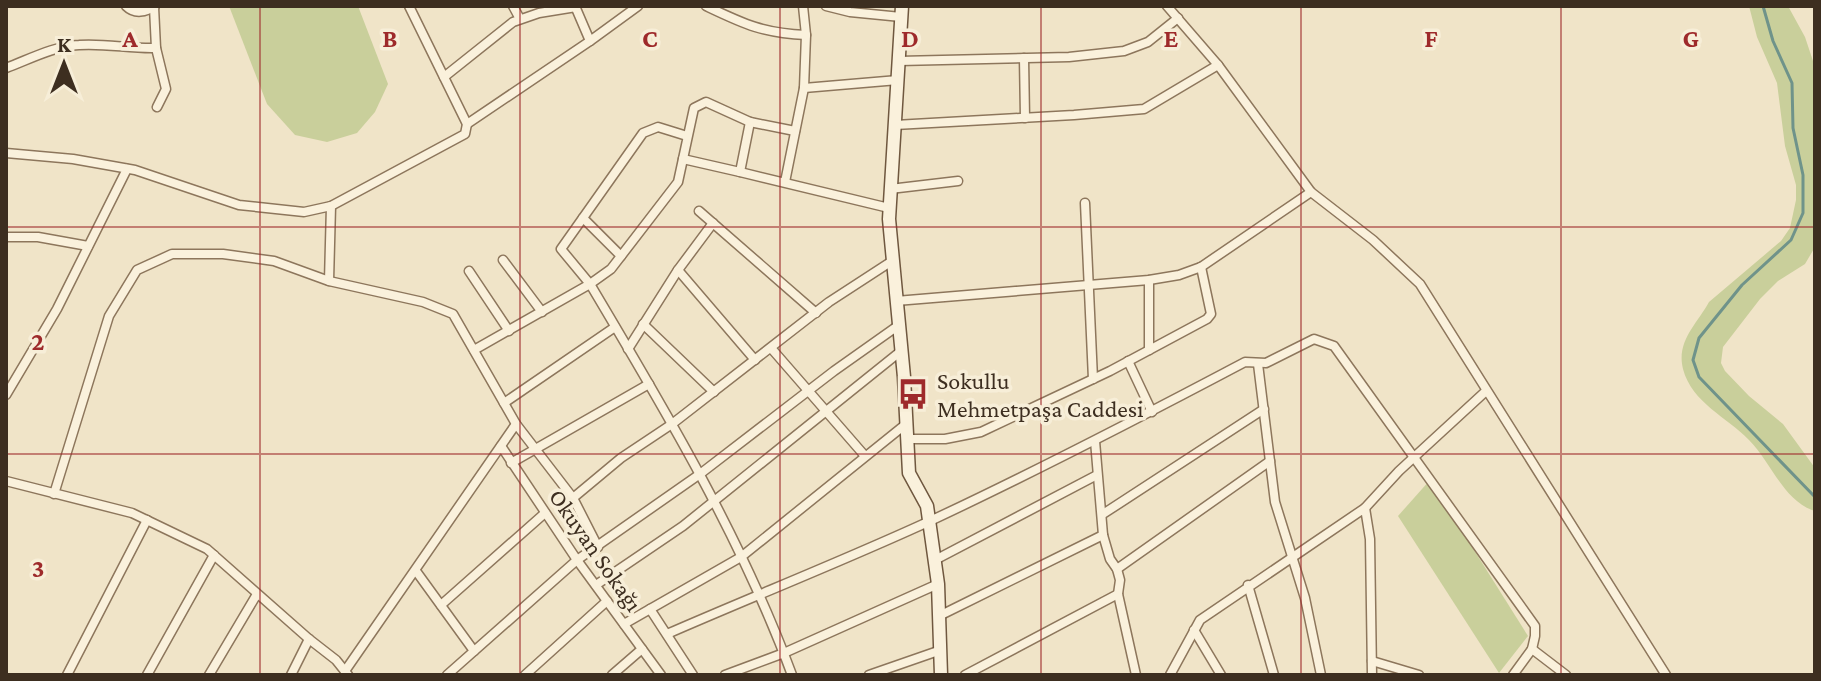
<svg xmlns="http://www.w3.org/2000/svg" width="1821" height="681" font-family="'Crimson Pro',serif">
<style>
.green{fill:#c9cf9b}
.lines{fill:none;stroke-linecap:round;stroke-linejoin:round}
.stream{stroke:#6f938a;stroke-width:3}
.street-casing{stroke:#8d765c;stroke-width:11}
.secondary-casing{stroke:#6f573f;stroke-width:15}
.street{stroke:#faf1dc;stroke-width:8}
.secondary{stroke:#faf1dc;stroke-width:12}
.grid{fill:none;stroke:#9e2a2b;stroke-width:2;stroke-opacity:0.55}
.labels{text-anchor:middle;dominant-baseline:central;stroke-width:7;stroke-linejoin:round;paint-order:stroke}
.poi-label{font-size:24px;fill:#3d2e20;stroke:#f7eed8;text-anchor:start}
.street-label{font-size:24px;fill:#3d2e20;stroke:#f7eed8}
.grid-label{font-size:26px;text-anchor:middle;font-weight:bold;fill:#9e2a2b;stroke:#f7eed8;stroke-width:7;stroke-linejoin:round;paint-order:stroke}
</style>
<rect width="100%" height="100%" fill="#f0e4c8"/>
<g class="green">
<path d="M229 6H358L388 84 375 112 357 133 327 142 295 135 267 104Z"/>
<path d="M1749 6H1788L1805 37 1815 67V247L1805 264 1778 281 1760 299 1723 347 1721 363 1725 371 1749 396 1783 424 1815 468V511C1783 501 1772 463 1749 440 1727 417 1692 403 1683 369 1676 341 1697 324 1709 302L1781 241 1790 228 1796 200V185L1785 146 1777 83 1757 37Z"/>
<path d="M1430 480 1528 636 1499 673 1398 516Z"/>
</g>
<g class="lines">
<path class="stream" d="M1763 6 1773 41 1792 83 1793 128 1803 175V213L1791 240 1742 285 1699 338 1693 360 1699 377 1815 497"/>
<defs>
<g id="street">
<path d="M126 6C135 15 146 12 155 6"/>
<path d="M513 6 520 19"/>
<path d="M575 6 590 41 638 6"/>
<path d="M706 6C744 24 762 33 806 35"/>
<path d="M826 6 850 12 901 17"/>
<path d="M1167 6 1218 65 1311 192 1373 240 1420 284 1666 675"/>
<path d="M154 7 156 48 166 89 157 107"/>
<path d="M1024 58 1025 118"/>
<path d="M899 61 1069 57 1124 51 1148 42 1178 18"/>
<path d="M6 68C30 59 54 46 79 45 105 43 131 49 156 48"/>
<path d="M444 77 513 22 539 13 576 7"/>
<path d="M804 88 898 80"/>
<path d="M750 122 740 172 889 208"/>
<path d="M467 124 590 41"/>
<path d="M895 125 1074 115 1144 109 1218 65"/>
<path d="M687 136 658 127 643 133 561 249 590 284 611 269 678 182 694 108 706 102 750 122 795 131"/>
<path d="M6 153 73 159 135 170 239 205 304 212 331 206 465 134 467 124 409 6"/>
<path d="M683 159 740 172"/>
<path d="M785 182 804 88 806 35 803 6"/>
<path d="M890 189 958 181"/>
<path d="M1085 203 1093 379"/>
<path d="M699 211 816 313"/>
<path d="M583 218 621 256"/>
<path d="M6 237H38L88 246"/>
<path d="M503 260 542 312"/>
<path d="M678 270 755 360"/>
<path d="M469 271 509 331"/>
<path d="M1149 280V350"/>
<path d="M329 281 331 206"/>
<path d="M896 301 1149 280 1179 275 1201 267 1311 192"/>
<path d="M643 324 714 392"/>
<path d="M771 348 865 456"/>
<path d="M628 349 678 270 713 223"/>
<path d="M474 350 590 284C665 410 741 537 792 675"/>
<path d="M1128 361 1152 412"/>
<path d="M1258 364 1275 502 1305 598 1321 675"/>
<path d="M6 395 57 309 127 169"/>
<path d="M504 403 615 327"/>
<path d="M907 439H945L981 432 1110 371 1207 319 1211 314 1201 267"/>
<path d="M1095 441 1103 535 1110 559 1117 569 1120 580 1118 594 1136 675"/>
<path d="M501 446 577 560 661 675"/>
<path d="M511 463 649 384"/>
<path d="M6 481 132 513 207 549 309 639 336 660 348 675"/>
<path d="M54 494 109 316 137 270 172 254H223L274 261 329 281 423 302 453 314 516 424 573 498 598 547"/>
<path d="M573 498 621 458 672 424 829 302 892 261"/>
<path d="M1365 508 1399 471 1486 391"/>
<path d="M1103 514 1264 409"/>
<path d="M935 560 1097 475"/>
<path d="M1117 569 1270 461"/>
<path d="M416 571 474 651"/>
<path d="M596 585 683 526 901 351"/>
<path d="M1248 585 1274 675"/>
<path d="M441 605 545 513"/>
<path d="M650 609 693 675"/>
<path d="M939 616 1103 535"/>
<path d="M624 624 741 557 906 424"/>
<path d="M1194 630 1221 675"/>
<path d="M667 634C754 596 843 561 930 521 1037 471 1141 417 1245 362L1266 363 1314 339 1334 346 1535 626V636L1532 649"/>
<path d="M1372 661 1419 675"/>
<path d="M345 671 516 424"/>
<path d="M67 675 147 520"/>
<path d="M147 675 214 555"/>
<path d="M209 675 257 594"/>
<path d="M291 675 309 639"/>
<path d="M447 675 577 560 700 474 834 371 899 325"/>
<path d="M525 675 607 601"/>
<path d="M612 675 642 649"/>
<path d="M725 675 784 653 938 584"/>
<path d="M869 675 941 650"/>
<path d="M965 675 1118 594"/>
<path d="M1170 675 1200 620 1365 508 1370 539 1372 675"/>
<path d="M1513 675 1532 649 1566 675"/>
</g>
<path id="secondary" d="M902 6 889 219 904 377 909 473 927 506 938 584 941 675"/>
</defs>
<use href="#street" class="street-casing"/>
<use href="#secondary" class="secondary-casing"/>
<use href="#street" class="street"/>
<use href="#secondary" class="secondary"/>
</g>
<path class="grid" d="M260 6V675M520 6V675M780 6V675M1041 6V675M1301 6V675M1561 6V675M6 227H1815M6 454H1815"/>
<defs>
<symbol id="bus-bare" viewBox="-9 -9 18 18"><path d="M-5-6H5V4H4V6H2V4H-2V6H-4V4H-5ZM-3.5-4V0h7V-4ZM-3.5 1.2v1.5H-2V1.2ZM2 1.2v1.5H3.5V1.2Z" fill="#9e2a2b" stroke="#f7eed8" stroke-width="2.5" paint-order="stroke"/></symbol>
</defs>
<g fill-rule="evenodd">
<use href="#bus-bare" x="891" y="372" width="44" height="44"/>
</g>
<g class="labels">
<g class="poi-label">
<text x="937" y="380">Sokullu<tspan x="937" dy="28">Mehmetpaşa Caddesi</tspan></text>
</g>
<g class="street-label">
<text transform="translate(596 550) rotate(55)">Okuyan Sokağı</text>
</g>
</g>
<g class="grid-label">
<text x="130" y="47">A</text>
<text x="390" y="47">B</text>
<text x="650" y="47">C</text>
<text x="910" y="47">D</text>
<text x="1171" y="47">E</text>
<text x="1431" y="47">F</text>
<text x="1691" y="47">G</text>
<text x="38" y="350">2</text>
<text x="38" y="577">3</text>
</g>
<rect width="1821" height="681" fill="none" stroke="#3d2e20" stroke-width="16"/>
<g transform="translate(64 64)" stroke="#f7eed8" stroke-width="6" paint-order="stroke">
<path d="M0-6L14 30L0 20L-14 30Z" fill="#3d2e20"/>
<text y="-12" font-size="22" font-weight="bold" text-anchor="middle" fill="#3d2e20">K</text>
</g>
</svg>
